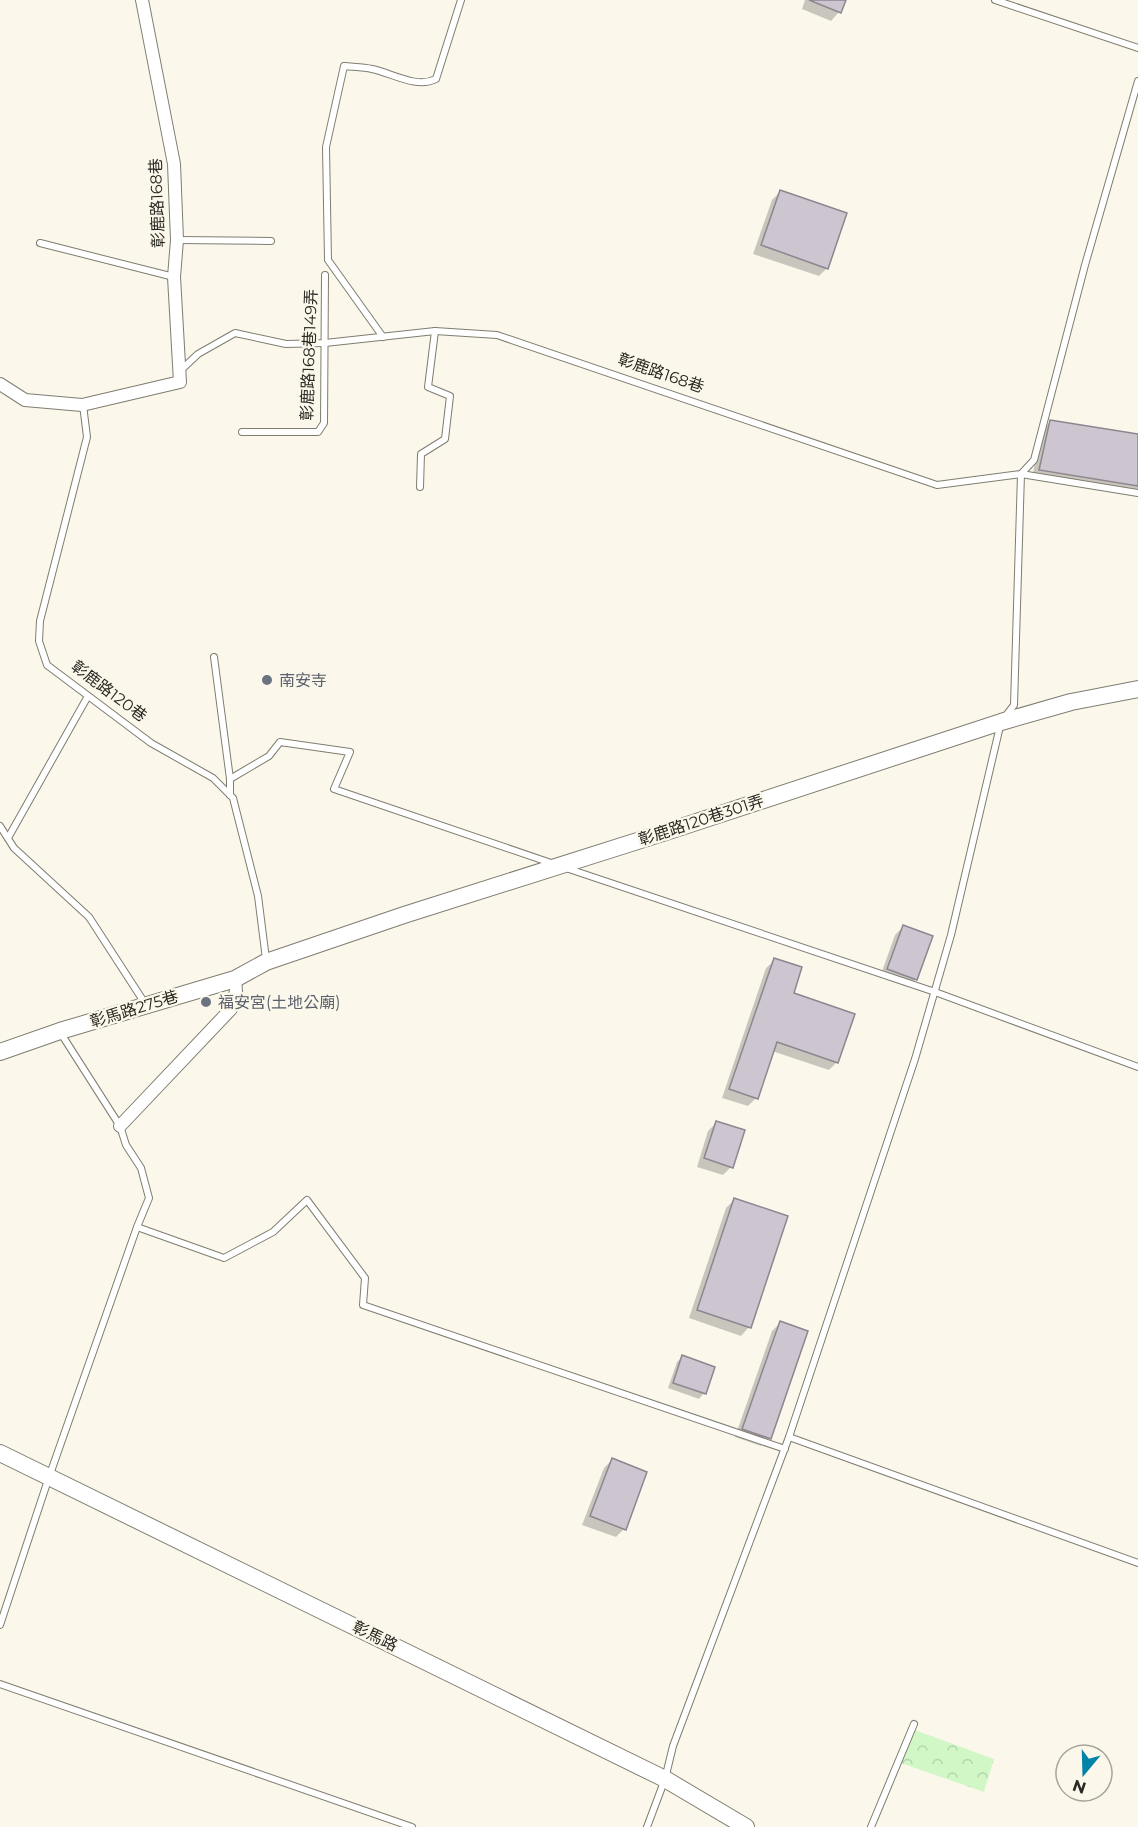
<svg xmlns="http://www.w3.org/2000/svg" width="1138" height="1827" font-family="Montserrat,'Noto Sans TC',sans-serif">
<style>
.forest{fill:url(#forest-crowns)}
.shadow{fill:#0003}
.building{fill:#cdc5d0;stroke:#8d8590;stroke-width:1.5}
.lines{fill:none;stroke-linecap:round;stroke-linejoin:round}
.lane-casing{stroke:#7f7d71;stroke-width:8}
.street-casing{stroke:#7f7d71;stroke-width:14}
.secondary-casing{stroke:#7f7d71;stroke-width:18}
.lane{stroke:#fff;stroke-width:6}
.street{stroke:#fff;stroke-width:12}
.secondary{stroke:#fff;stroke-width:16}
.worship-dot{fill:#6b7280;stroke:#fbf8eb;stroke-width:2}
.labels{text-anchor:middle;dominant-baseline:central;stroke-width:4.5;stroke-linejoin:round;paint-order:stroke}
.street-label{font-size:16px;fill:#292823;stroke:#fbf8eb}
.worship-label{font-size:16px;fill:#5b616d;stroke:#fbf8eb;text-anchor:start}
</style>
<defs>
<pattern id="forest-crowns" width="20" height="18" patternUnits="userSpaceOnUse" patternTransform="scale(1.5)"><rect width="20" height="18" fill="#d2f7c7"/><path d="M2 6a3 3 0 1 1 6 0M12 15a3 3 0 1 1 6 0" fill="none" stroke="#b4d4ab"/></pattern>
</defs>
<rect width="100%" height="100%" fill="#fbf8eb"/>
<path class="forest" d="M912 1729 994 1759 984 1792 901 1763Z"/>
<g class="shadow">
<path d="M805 0H844L839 12 831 21 802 9Z"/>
<path d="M780 192 827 268 819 276 753 254 772 200Z"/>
<path d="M1050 422 1138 436V495L1032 477 1042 430Z"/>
<path d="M903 927 916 979 908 987 880 977 895 935Z"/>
<path d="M775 960 792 994 837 1062 829 1070 772 1051 756 1098 748 1106 722 1098 766 968Z"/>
<path d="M716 1123 731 1167 723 1175 697 1167 708 1131Z"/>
<path d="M734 1200 786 1217 749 1327 741 1336 689 1318 726 1208Z"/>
<path d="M780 1323 769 1438 761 1446 735 1437 772 1331Z"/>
<path d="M682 1357 704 1393 699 1399 668 1388 677 1362Z"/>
<path d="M612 1460 624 1529 616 1537 582 1525 604 1468Z"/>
</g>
<g class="building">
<path d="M809 0H846L841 13Z"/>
<path d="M780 190 847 213 828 269 761 245Z"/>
<path d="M1050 420 1138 434V486L1039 470Z"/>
<path d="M903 925 933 936 917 980 887 969Z"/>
<path d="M774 958 802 967 794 993 855 1014 838 1063 777 1042 758 1099 729 1089Z"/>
<path d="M716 1121 745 1130 733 1168 704 1158Z"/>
<path d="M734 1198 788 1216 751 1328 697 1310Z"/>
<path d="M780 1321 808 1331 771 1439 742 1429Z"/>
<path d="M682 1355 715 1367 706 1394 673 1383Z"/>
<path d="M612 1458 647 1472 626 1530 590 1516Z"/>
</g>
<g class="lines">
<defs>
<g id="lane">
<path d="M995 0 1138 48"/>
<path d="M177 240 271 241"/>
<path d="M40 243 174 277"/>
<path d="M383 337 328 260 326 147 344 66C353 67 363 67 372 69 392 73 416 89 436 79L461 0"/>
<path d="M181 370 198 354 235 333 286 344 325 343 435 331 497 335 937 485 1021 474 1138 493"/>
<path d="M83 405 87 437 40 621 39 641 47 665 151 743 213 778 233 798 258 896 266 959"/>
<path d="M242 432H318L324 423 325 275"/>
<path d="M420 487 421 454 445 439 450 396 428 387 435 331"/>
<path d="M214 657 230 779V795"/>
<path d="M230 779 269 756 280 742 350 752 334 789 554 864"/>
<path d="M0 826 14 848 89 917 146 1005"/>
<path d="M8 838 88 696"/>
<path d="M566 868 935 992 1138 1067"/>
<path d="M137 1227 224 1258 273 1232 307 1200 365 1278 363 1305 785 1449"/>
<path d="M789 1437 1138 1563"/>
<path d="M0 1625 49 1477 137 1227 149 1198 141 1168 126 1145 120 1126 60 1032"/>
<path d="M0 1684 412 1827"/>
<path d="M647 1827 665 1779 673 1746 789 1437 915 1059 951 935 1001 722 1014 705 1021 474 1034 460 1085 265 1138 81"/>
<path d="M871 1827 914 1724"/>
</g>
<g id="street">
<path d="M0 384 25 400 82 405 180 382 174 277 177 240 174 164 142 0"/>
<path d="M120 1126 231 1009 236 991 235 979"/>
</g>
<g id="secondary">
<path d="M0 1052 60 1031 235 979 266 962 404 915 669 831 1001 722 1071 702 1138 689"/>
<path d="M0 1453 665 1779 746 1827"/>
</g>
</defs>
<use href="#lane" class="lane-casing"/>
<use href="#street" class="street-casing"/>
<use href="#secondary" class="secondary-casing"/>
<use href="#lane" class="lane"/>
<use href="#street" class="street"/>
<use href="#secondary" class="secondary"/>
</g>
<g class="worship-dot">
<circle cx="267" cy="680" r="6"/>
<circle cx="206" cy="1002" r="6"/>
</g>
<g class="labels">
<g class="street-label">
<text transform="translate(157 203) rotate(-92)">彰鹿路168巷</text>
<text transform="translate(309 355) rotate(-88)">彰鹿路168巷149弄</text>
<text transform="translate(661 373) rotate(19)">彰鹿路168巷</text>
<text transform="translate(109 691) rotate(37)">彰鹿路120巷</text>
<text transform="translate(701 820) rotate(-18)">彰鹿路120巷301弄</text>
<text transform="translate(134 1009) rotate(-17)">彰馬路275巷</text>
<text transform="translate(375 1636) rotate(26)">彰馬路</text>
</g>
<g class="worship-label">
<text x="279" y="680">南安寺</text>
<text x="218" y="1002">福安宮(土地公廟)</text>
</g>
</g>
<g transform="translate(1084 1773) rotate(199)"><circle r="28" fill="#fbf8eb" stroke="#a7a59b" stroke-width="1.5"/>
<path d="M0-4.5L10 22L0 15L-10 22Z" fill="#0483a8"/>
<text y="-9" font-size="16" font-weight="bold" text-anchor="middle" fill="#292823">N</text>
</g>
</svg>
